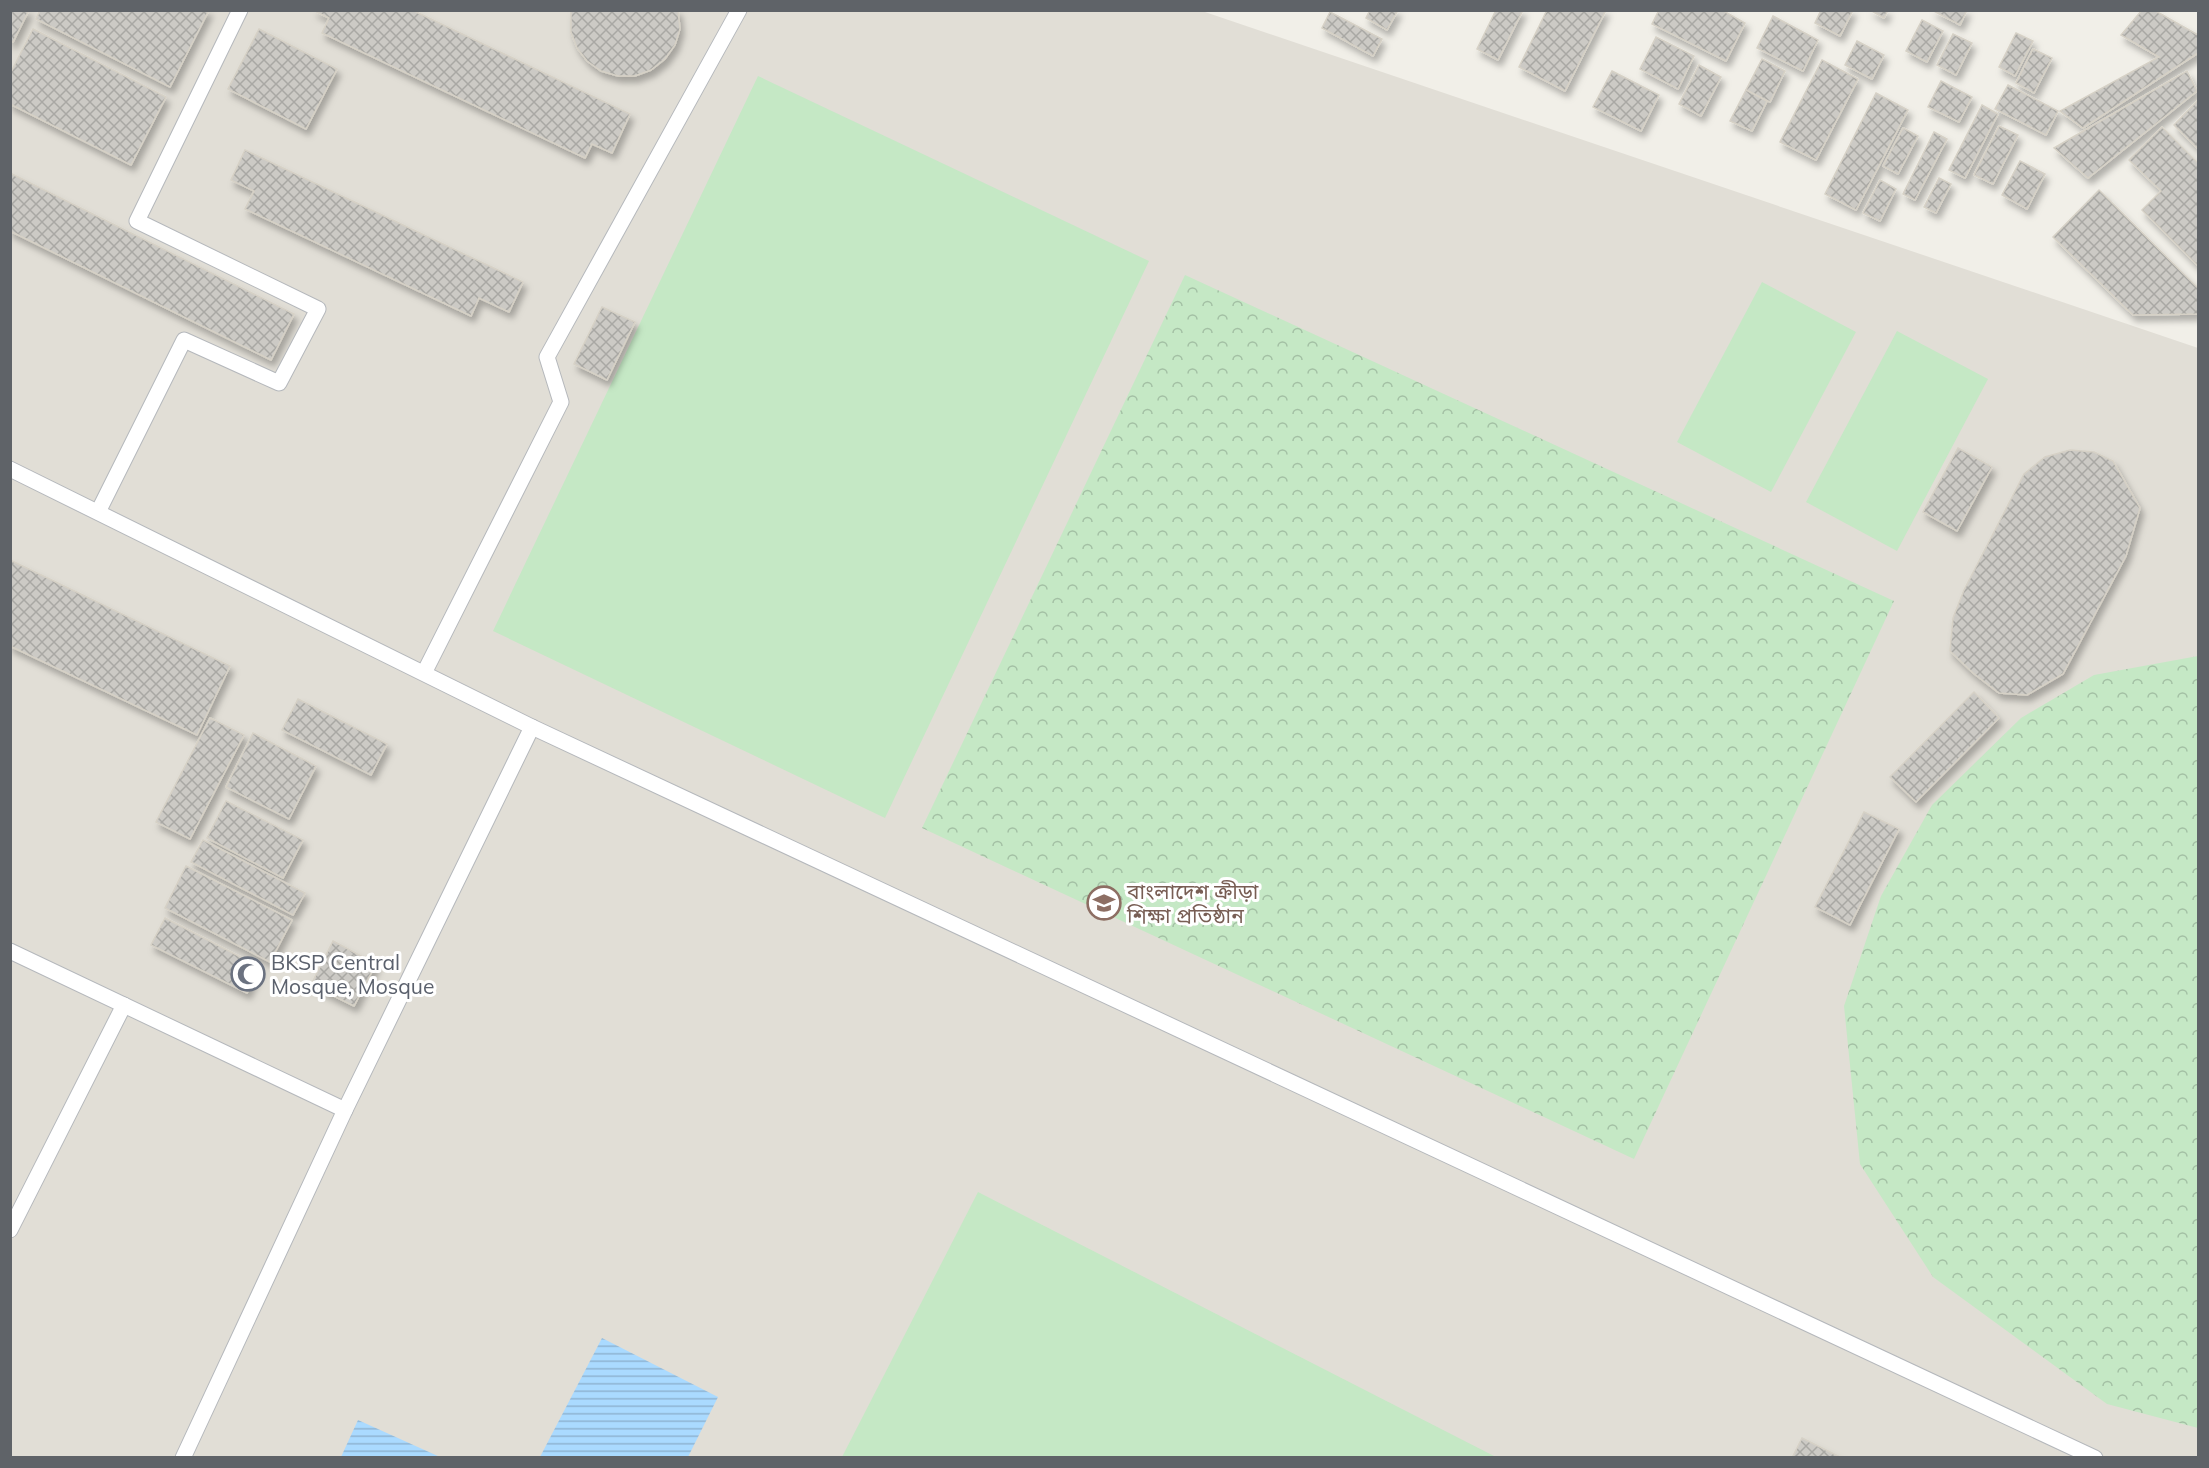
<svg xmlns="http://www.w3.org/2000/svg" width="2209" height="1468" font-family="Mulish,'Noto Sans Bengali',sans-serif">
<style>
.education{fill:#e1ded6}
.park{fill:url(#park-crowns)}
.garden{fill:#c5e8c5}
.water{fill:url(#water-rules)}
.building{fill:url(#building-cross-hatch);stroke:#d6d1c6;stroke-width:1.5;filter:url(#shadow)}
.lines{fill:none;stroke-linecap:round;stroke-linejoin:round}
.service-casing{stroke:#b5b8bc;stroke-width:17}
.service{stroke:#fff;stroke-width:15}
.labels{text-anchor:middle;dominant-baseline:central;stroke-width:6;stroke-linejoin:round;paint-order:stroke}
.education-label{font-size:21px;fill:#785e54;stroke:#fff;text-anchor:start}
.worship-label{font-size:21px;fill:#5b616d;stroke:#fff;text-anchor:start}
</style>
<defs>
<pattern id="park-crowns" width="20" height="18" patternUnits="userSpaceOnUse" patternTransform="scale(1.5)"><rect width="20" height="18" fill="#c5e8c5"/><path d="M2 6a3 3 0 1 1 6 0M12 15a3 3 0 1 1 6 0" fill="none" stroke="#a3c0a4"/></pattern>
<pattern id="water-rules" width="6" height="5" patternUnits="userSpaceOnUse" patternTransform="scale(1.5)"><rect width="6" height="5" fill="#aadaff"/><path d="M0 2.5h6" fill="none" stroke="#8eb4d2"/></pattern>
<pattern id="building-cross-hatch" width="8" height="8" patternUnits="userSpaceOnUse" patternTransform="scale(1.5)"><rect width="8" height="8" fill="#cccac5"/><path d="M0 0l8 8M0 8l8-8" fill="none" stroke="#a9a8a4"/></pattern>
<filter id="shadow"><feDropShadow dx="3.5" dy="6" stdDeviation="3" flood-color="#0004"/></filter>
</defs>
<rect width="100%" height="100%" fill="#f1efe8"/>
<path class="education" d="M10 11H1202L2198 348V1457H11Z"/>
<g class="park">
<path d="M1185 275 1894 601 1634 1159 922 828Z"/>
<path d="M2198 656V1428L2107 1404 1933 1277 1860 1164 1844 1006 1881 896 1932 805 2021 718 2094 675Z"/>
</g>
<g class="garden">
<path d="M758 76 1149 261 885 818 493 631Z"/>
<path d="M1762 282 1856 332 1771 492 1677 442Z"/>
<path d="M1897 331 1988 379 1897 551 1806 502Z"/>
<path d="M978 1192 1496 1457H842Z"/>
</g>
<g class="water">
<path d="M602 1338 718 1397 688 1457H540Z"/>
<path d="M358 1420 440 1457H341Z"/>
</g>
<g class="building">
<path d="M10 10H29L13 42 10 41Z"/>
<path d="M40 10H209L170 87 36 19Z"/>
<path d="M313 10H412L630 114 612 153 592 144 585 158 322 33 329 18Z"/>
<path d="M571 10H678L680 29 675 45 665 59 651 70 635 76H618L601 71 587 61 577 48 571 32Z"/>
<path d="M1370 10H1398L1387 30 1366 18Z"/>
<path d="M1496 10H1523L1498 60 1477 49Z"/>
<path d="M1547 10H1606L1565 91 1519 67Z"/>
<path d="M1659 10H1722L1745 23 1726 61 1652 24Z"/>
<path d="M1821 10H1853L1840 36 1815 23Z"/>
<path d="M1870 10H1888L1884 18Z"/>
<path d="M1932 10H1967L1960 25Z"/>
<path d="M2142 10H2154L2198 35V53L2083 128 2060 111 2159 57 2121 35Z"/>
<path d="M1330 12 1382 39 1373 56 1322 28Z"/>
<path d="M1773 16 1818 40 1803 71 1757 48Z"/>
<path d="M1922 20 1943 31 1927 62 1906 51Z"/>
<path d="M33 29 166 97 131 165 10 104V74Z"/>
<path d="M259 29 337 69 306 129 228 89Z"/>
<path d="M2016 33 2033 41 2015 76 1999 67Z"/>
<path d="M1953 34 1972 43 1956 75 1937 65Z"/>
<path d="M1656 37 1694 56 1678 89 1640 69Z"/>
<path d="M1857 41 1884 55 1872 79 1845 65Z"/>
<path d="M2033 49 2052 58 2034 93 2016 83Z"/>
<path d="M1762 59 1785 71 1770 102 1746 90Z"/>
<path d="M1822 60 1858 79 1816 160 1780 142Z"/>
<path d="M1699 65 1721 77 1701 116 1679 104Z"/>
<path d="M1612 71 1659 95 1641 131 1593 107Z"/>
<path d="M2187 71 2197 91 2088 178 2054 148Z"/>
<path d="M1941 81 1972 97 1959 122 1928 107Z"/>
<path d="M2008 85 2058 111 2046 135 1995 109Z"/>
<path d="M1746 90 1767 101 1752 131 1730 121Z"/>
<path d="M1876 93 1908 110 1856 210 1825 194Z"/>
<path d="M2198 100V149L2174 125Z"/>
<path d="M1982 105 1998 114 1965 178 1949 170Z"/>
<path d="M1999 126 2018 135 1993 184 1974 175Z"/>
<path d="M2162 127 2198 163V266L2142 210 2161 191 2129 160Z"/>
<path d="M1903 128 1918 136 1898 174 1883 166Z"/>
<path d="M1934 132 1947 139 1915 200 1903 194Z"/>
<path d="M245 150 523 282 509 312 479 298 471 316 245 209 254 191 231 180Z"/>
<path d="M2020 161 2045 174 2027 209 2002 195Z"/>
<path d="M10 173 294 314 271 360 10 231Z"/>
<path d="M1939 178 1951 184 1936 213 1924 207Z"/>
<path d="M1880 180 1896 189 1880 221 1863 213Z"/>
<path d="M2099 190 2198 288V314L2133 315 2053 237Z"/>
<path d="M602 307 635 322 607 380 574 364Z"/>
<path d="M1958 448 1992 467 1957 531 1923 512Z"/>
<path d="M2070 450 2094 452 2113 461 2140 508 2126 556 2063 674 2027 695 1999 693 1973 673 1950 651 1953 618 1964 590 2024 474 2045 457Z"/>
<path d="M10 560 230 666 197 735 10 646Z"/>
<path d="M1974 692 1999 718 1916 802 1890 777Z"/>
<path d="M298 699 387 744 371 775 282 730Z"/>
<path d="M210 718 244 735 190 839 156 822Z"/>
<path d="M253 733 316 766 289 819 226 787Z"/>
<path d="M226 801 303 840 283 878 207 838Z"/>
<path d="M1864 812 1899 829 1850 925 1815 907Z"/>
<path d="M203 840 305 893 293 915 191 862Z"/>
<path d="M186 866 292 920 270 962 165 908Z"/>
<path d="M165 918 260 967 247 993 151 945Z"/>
<path d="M333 941 376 964 354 1006 311 985Z"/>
<path d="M1802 1438 1842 1458H1792Z"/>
</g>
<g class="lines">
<defs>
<g id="service">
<path d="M10 469 532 727 2095 1458"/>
<path d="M98 512 184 340 279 383 318 309 137 221 240 10"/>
<path d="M424 673 561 402 547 357 739 10"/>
<path d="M10 951 345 1110"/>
<path d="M10 1230 124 1005"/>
<path d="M183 1458 345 1110 532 727"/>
</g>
</defs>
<use href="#service" class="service-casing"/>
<use href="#service" class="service"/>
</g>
<defs>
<symbol id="university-ring" viewBox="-11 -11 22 22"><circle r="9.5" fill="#fff" stroke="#8d6e63" stroke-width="1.5"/><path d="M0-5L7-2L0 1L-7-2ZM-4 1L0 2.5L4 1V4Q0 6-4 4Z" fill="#8d6e63"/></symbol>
<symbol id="mosque-ring" viewBox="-11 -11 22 22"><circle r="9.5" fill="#fff" stroke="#6b7280" stroke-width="1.5"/><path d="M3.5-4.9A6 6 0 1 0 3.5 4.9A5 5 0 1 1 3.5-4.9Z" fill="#6b7280"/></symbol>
</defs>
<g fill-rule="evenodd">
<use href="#university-ring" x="1085" y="884" width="38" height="38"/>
<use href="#mosque-ring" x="229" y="955" width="38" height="38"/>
</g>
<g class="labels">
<g class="education-label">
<text x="1127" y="891">বাংলাদেশ ক্রীড়া<tspan x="1127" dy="24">শিক্ষা প্রতিষ্ঠান</tspan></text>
</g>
<g class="worship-label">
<text x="271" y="962">BKSP Central<tspan x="271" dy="24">Mosque, Mosque</tspan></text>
</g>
</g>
<rect width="2209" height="1468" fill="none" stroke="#5f6368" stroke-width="24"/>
</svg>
